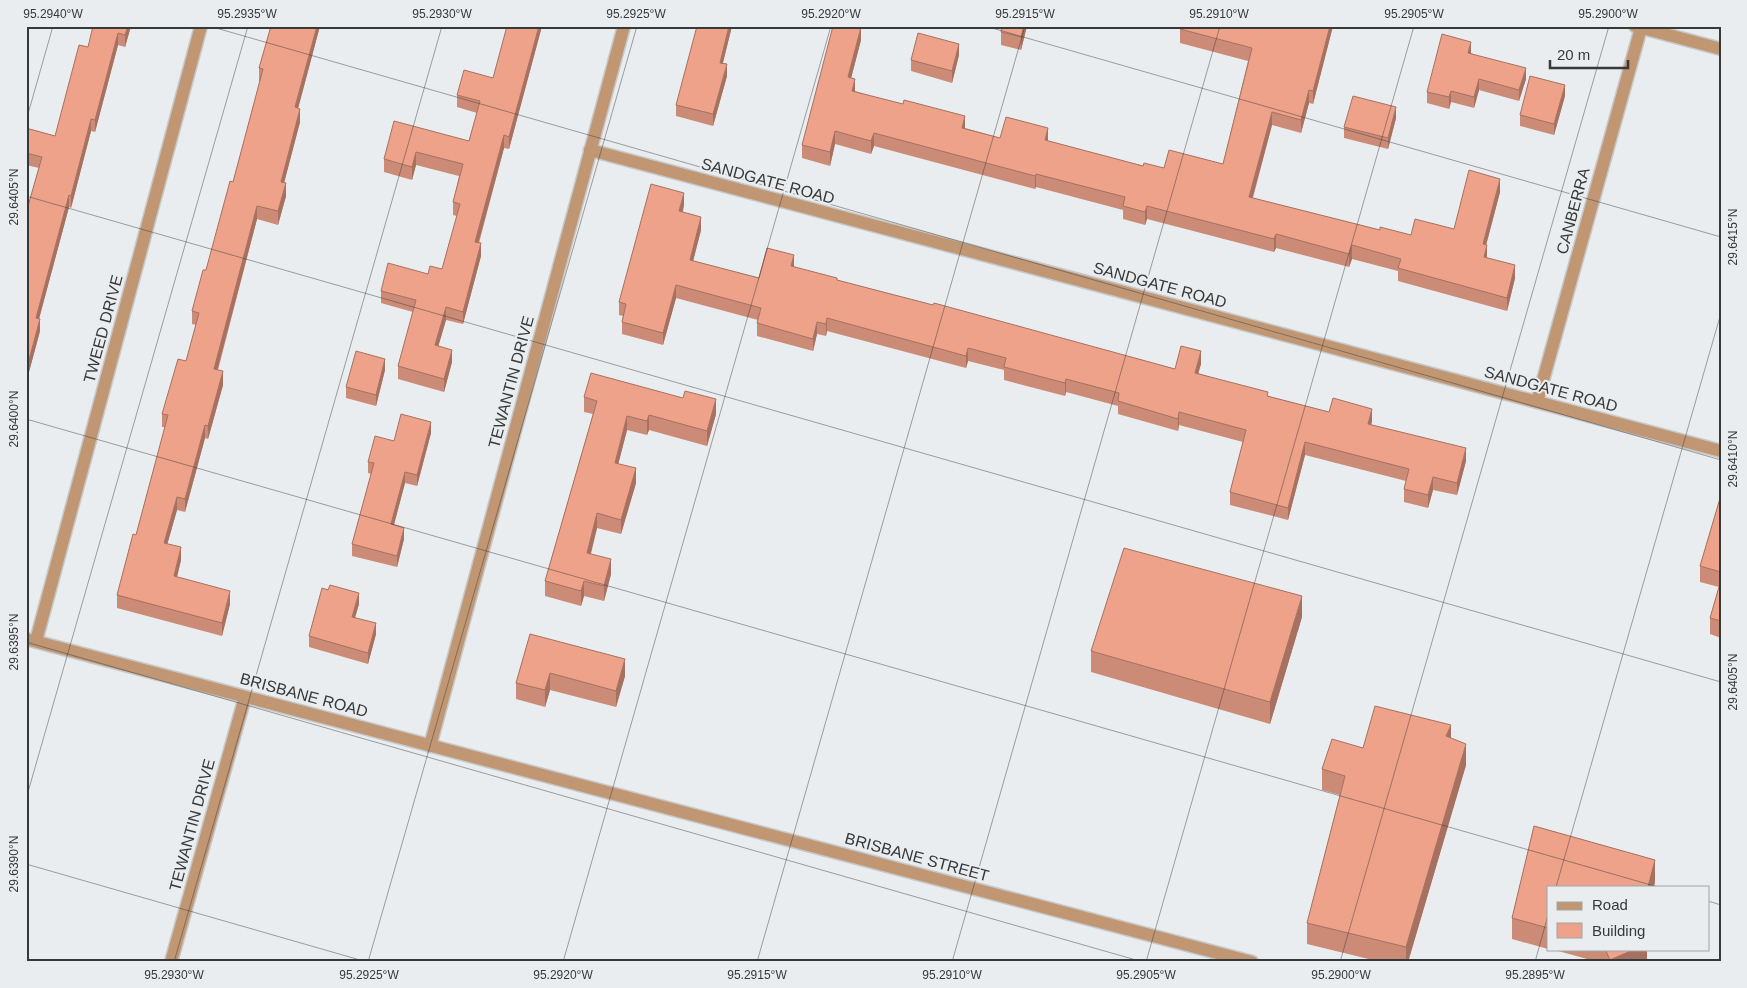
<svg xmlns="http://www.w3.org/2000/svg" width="1747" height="988" font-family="Arial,sans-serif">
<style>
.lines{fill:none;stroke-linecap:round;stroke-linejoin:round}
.minor-casing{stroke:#c6c9ca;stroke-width:15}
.minor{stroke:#c19673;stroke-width:12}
.wall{fill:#cc8b76}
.shaded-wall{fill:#a67160}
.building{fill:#eda289;stroke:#a67160}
.ticks{fill:none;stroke:#373838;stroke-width:1;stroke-opacity:0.45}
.labels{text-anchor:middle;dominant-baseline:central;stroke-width:4;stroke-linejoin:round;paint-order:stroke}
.street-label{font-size:16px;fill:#373838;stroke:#eaedef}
.neatline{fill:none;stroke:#373838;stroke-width:2}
.ticks-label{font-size:12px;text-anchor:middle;fill:#373838}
</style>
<rect width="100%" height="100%" fill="#eaedef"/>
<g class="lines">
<defs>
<g id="minor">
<path d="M1635 26 1721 49"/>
<path d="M590 150 1721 451"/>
<path d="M1537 402 1641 28"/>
<path d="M26 639 1252 962"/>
<path d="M36 641 201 26"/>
<path d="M430 746 624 26"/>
<path d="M171 962 245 697"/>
</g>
</defs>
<use href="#minor" class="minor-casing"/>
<use href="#minor" class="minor"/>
</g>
<g class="wall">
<path d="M131 26 125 47 118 45 95 132 91 131 71 208 69 207 39 319 40 331 26 383V213L39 168 26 165V128L55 136 88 47Z"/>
<path d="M271 26H320L298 108 300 122 284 182 286 196 278 225 257 219 218 370 223 385 208 439 205 438 185 512 177 510 167 544 181 560 177 577 230 604 222 636 117 608V595L136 535 165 427H162V414L186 361 196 325 192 324V311L206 270 233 182 260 81H259V68Z"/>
<path d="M542 26 509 149 504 148 479 243 481 256 463 324 446 320 438 346 452 362 444 392 398 379V366L413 312 381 303V291L442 269 457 216 453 215V202L459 176 416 165 412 180 384 172V159L469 141 477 113 457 107V95L493 78Z"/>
<path d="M732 26 723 63 727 76 713 126 676 116V105Z"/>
<path d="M1027 26 1021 50 1001 45V32Z"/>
<path d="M1333 26 1313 104 1309 103 1301 133 1272 125 1253 198 1380 230 1411 235 1454 229 1500 192 1486 245 1487 258 1515 278 1507 311 1398 281V271L1352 259 1349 267 1276 248 1274 252 1147 219 1145 225 1123 219V210L1036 187 1035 189 874 146 871 154 835 144 830 166 802 158V145L861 40 851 78 855 91 965 128 1000 138 1048 141 1143 166 1164 168 1223 164 1248 61 1180 43V29Z"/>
<path d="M1471 53 1526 79 1519 101 1479 90 1474 108 1451 102 1449 109 1427 103V92Z"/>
<path d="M959 55 952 83 911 71V60Z"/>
<path d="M1565 96 1554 135 1520 126V115Z"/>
<path d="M1396 118 1388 149 1344 138V127Z"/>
<path d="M684 205 683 212 701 230 693 261 759 278 794 267 837 280 1175 369 1201 364 1198 373 1268 396 1329 412 1372 421 1371 425 1466 461 1457 495 1433 490 1428 508 1404 502V489L1406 481 1305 455 1288 520 1230 505V492L1243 442 1179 425 1178 431 1118 414V406L1066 392 1065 396 1004 380V370L968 361 966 368 827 331 826 336 817 334 813 351 757 336V323L758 320 676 298 663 345 622 334V322L623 316 619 315V302Z"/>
<path d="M385 370 376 406 346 398V387Z"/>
<path d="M584 397 716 414 707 446 649 430 647 435 627 430 618 464 636 483 621 534 597 528 591 554 611 574 604 601 584 596 581 606 545 596V581L593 414 584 412Z"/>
<path d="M431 433 417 486 405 483 394 525 404 539 397 567 352 556V544L371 474 368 473V462L394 441Z"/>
<path d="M1721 495V638L1710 634V618L1719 587 1700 582V566Z"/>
<path d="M359 604 355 617 376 634 368 664 309 647V636Z"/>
<path d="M1302 617 1270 724 1091 672V651Z"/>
<path d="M530 634 625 676 616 707 550 690 545 707 516 699V683Z"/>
<path d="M1451 738 1466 765 1408 962H1381L1307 944V923L1340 795 1322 790V769L1363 748Z"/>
<path d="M1534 826 1655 860V881L1654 887H1548V949L1512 939V918Z"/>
<path d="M1551 949H1647V962H1598Z"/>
</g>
<g class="shaded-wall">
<path d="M128 26H131L125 47V35Z"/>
<path d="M317 26H320L295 120V107Z"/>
<path d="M539 26H542L509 149V137Z"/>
<path d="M729 26H732L720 74V63Z"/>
<path d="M1024 26H1027L1021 50V37Z"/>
<path d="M1330 26H1333L1313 104V91Z"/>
<path d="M861 27V40L848 90V77Z"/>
<path d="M118 33V45L95 132V120Z"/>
<path d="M1471 42V54L1468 53Z"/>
<path d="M959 44V55L952 83V71Z"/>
<path d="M727 64V76L713 126V114Z"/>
<path d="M1526 68V79L1519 101V90Z"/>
<path d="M855 79V92L852 91Z"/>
<path d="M1479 79V90L1474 108V97Z"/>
<path d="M1565 85V96L1554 135V124Z"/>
<path d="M1309 90V103L1301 133V120Z"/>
<path d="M1451 91V102L1449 109V97Z"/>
<path d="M1396 107V118L1388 149V138Z"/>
<path d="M300 109V122L281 195V182Z"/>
<path d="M1272 112V125L1249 210V197Z"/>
<path d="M965 116V129L962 128Z"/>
<path d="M91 119V131L71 208V196Z"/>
<path d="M1048 128V141L1045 140Z"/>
<path d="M835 131V144L830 166V152Z"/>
<path d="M874 133V146L871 154V141Z"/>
<path d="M504 135V148L475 255V242Z"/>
<path d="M416 152V165L412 180V167Z"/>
<path d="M1036 174V187L1035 189V176Z"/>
<path d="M1500 179V192L1483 257V244Z"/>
<path d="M286 183V196L278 225V211Z"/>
<path d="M684 193V205L679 224V211Z"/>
<path d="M69 195V207L36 330V318Z"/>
<path d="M257 206V219L214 382V369Z"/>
<path d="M1147 206V219L1145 225V212Z"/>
<path d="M701 217V230L690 273V260Z"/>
<path d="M1276 234V248L1274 252V239Z"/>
<path d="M481 243V256L463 324V312Z"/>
<path d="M1352 245V259L1349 267V254Z"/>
<path d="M1487 245V258L1484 257Z"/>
<path d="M794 255V268L791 266Z"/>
<path d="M1515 265V278L1507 311V298Z"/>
<path d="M676 285V298L663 345V333Z"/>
<path d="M446 307V320L435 358V345Z"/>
<path d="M827 318V331L826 336V324Z"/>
<path d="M40 319V331L26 383V371Z"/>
<path d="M817 322V334L813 351V339Z"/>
<path d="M968 348V361L966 368V356Z"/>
<path d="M452 350V362L444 392V379Z"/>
<path d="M1201 351V364L1195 385V373Z"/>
<path d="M385 359V370L376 406V395Z"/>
<path d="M223 371V385L208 439V426Z"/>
<path d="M1066 379V392L1065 396V383Z"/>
<path d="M716 399V414L707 446V431Z"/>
<path d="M1372 409V421L1368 437V424Z"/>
<path d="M1179 412V425L1178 431V419Z"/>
<path d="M649 415V430L647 435V421Z"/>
<path d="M627 416V430L615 477V463Z"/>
<path d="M431 422V433L417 486V475Z"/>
<path d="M205 425V438L185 512V499Z"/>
<path d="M1305 442V455L1288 520V508Z"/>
<path d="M1466 448V461L1457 495V483Z"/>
<path d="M636 468V483L621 534V520Z"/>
<path d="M405 472V483L391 535V524Z"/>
<path d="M1433 477V490L1428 508V495Z"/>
<path d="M177 497V510L164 556V543Z"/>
<path d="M597 513V528L587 567V553Z"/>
<path d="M404 528V539L397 567V556Z"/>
<path d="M181 547V560L174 589V576Z"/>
<path d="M611 559V574L604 601V586Z"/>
<path d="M584 581V596L581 606V591Z"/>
<path d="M230 591V604L222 636V623Z"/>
<path d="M359 593V604L352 628V617Z"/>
<path d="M1302 596V617L1270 724V702Z"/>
<path d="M376 623V634L368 664V653Z"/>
<path d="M625 659V676L616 707V691Z"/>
<path d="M550 673V690L545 707V690Z"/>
<path d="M1451 725V746L1446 736Z"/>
<path d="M1466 744V765L1408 962H1406V947Z"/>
<path d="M1655 860V881L1654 887H1648Z"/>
<path d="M1635 949H1647V962H1610V960Z"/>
</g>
<g class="building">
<path d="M93 26H128L125 35 118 33 95 120 91 119 71 196 69 195 36 318 40 319 26 371V213L42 157 26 153V128L55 136 79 45 88 47Z"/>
<path d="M271 26H317L295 107 300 109 281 182 286 183 278 211 257 206 214 369 223 371 208 426 205 425 185 499 177 497 164 543 181 547 174 576 230 591 222 623 117 595 133 534 136 535 168 415 162 414 178 359 186 361 199 313 192 311 203 270H206L230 181 233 182 263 69 259 68Z"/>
<path d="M507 26H539L509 137 504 135 475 242 481 243 463 312 446 307 435 345 452 350 444 379 398 366 416 300 381 291 388 263 428 274 430 266 442 269 460 204 453 202 463 164 416 152 412 167 384 159 394 121 469 141 480 101 457 95 464 70 493 78Z"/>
<path d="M697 26H729L720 63 727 64 713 114 676 105Z"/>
<path d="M833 26H858L861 27 848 77 855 79 852 91 903 104 904 100 965 116 962 128 1000 138 1006 117 1048 128 1045 140 1143 166 1144 163 1164 168 1169 150 1223 164 1252 48 1180 29 1181 26H1330L1313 91 1309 90 1301 120 1272 112 1249 197 1380 230V227L1411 235 1415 219 1454 229 1469 170 1500 179 1483 244 1487 245 1484 257 1515 265 1507 298 1398 268 1401 259 1352 245 1349 254 1276 234 1274 239 1147 206 1145 212 1123 206 1125 197 1036 174 1035 176 874 133 871 141 835 131 830 152 802 145Z"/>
<path d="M1002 26H1024L1021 37 1001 32Z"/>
<path d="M918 33 959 44 952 71 911 60Z"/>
<path d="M1442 34 1471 42 1468 53 1526 68 1519 90 1479 79 1474 97 1451 91 1449 97 1427 92Z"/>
<path d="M1530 76 1565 85 1554 124 1520 115Z"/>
<path d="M1353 96 1396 107 1388 138 1344 127Z"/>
<path d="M651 184 684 193 679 211 701 217 690 260 759 278 767 248 794 255 791 266 837 278V280L933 305 934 303 1175 369 1181 346 1201 351 1195 373 1268 392 1267 396 1329 412 1333 398 1372 409 1368 424 1466 448 1457 483 1433 477 1428 495 1404 489 1409 469 1305 442 1288 508 1230 492 1246 430 1179 412 1178 419 1118 401 1119 393 1066 379 1065 383 1004 367 1006 358 968 348 966 356 827 318 826 324 817 322 813 339 757 323 761 308 676 285 663 333 622 322 626 304 619 302Z"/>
<path d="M356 351 385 359 376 395 346 387Z"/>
<path d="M591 373 683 398 685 391 716 399 707 431 649 415 647 421 627 416 615 463 636 468 621 520 597 513 587 553 611 559 604 586 584 581 581 591 545 581 597 401 584 397Z"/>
<path d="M401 414 431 422 417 475 405 472 391 524 404 528 397 556 352 544 374 463 368 462 375 436 394 441Z"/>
<path d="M1721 495V572L1700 566Z"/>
<path d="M1124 548 1302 596 1270 702 1091 651Z"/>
<path d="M1721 580V621L1710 618Z"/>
<path d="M330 585 359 593 352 617 376 623 368 653 309 636 322 588 328 590Z"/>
<path d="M530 634 625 659 616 691 550 673 545 690 516 683Z"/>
<path d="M1375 706 1451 725 1446 736 1466 744 1406 947 1307 923 1345 776 1322 769 1332 739 1363 748Z"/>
<path d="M1534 826 1655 860 1648 887H1548V928L1512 918Z"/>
<path d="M1605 949H1635L1610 960Z"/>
</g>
<path class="ticks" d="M209 26 1721 460M985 26 1721 237M26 121 53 26M26 196 1721 682M26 419 1658 887M26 642 1143 962M26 799 248 26M26 864 367 962M1556 887 1721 313M1708 901 1721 905M174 962 442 26M368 962 637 26M563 962 831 26M757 962 1025 26M952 962 1220 26M1146 962 1414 26M1340 962 1609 26M1535 962 1548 915"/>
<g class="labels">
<g class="street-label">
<text transform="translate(768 181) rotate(15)">SANDGATE ROAD</text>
<text transform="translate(1573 211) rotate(-75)">CANBERRA</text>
<text transform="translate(1160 285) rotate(15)">SANDGATE ROAD</text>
<text transform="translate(103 329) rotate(-75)">TWEED DRIVE</text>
<text transform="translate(511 382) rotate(-75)">TEWANTIN DRIVE</text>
<text transform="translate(1551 389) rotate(15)">SANDGATE ROAD</text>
<text transform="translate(304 695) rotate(15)">BRISBANE ROAD</text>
<text transform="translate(192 825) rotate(-75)">TEWANTIN DRIVE</text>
<text transform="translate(917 857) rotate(15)">BRISBANE STREET</text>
</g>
</g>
<rect width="1747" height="988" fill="none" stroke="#eaedef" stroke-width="55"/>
<rect x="1547" y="886" width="162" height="65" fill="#eaedef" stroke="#a2a5a6"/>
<rect x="1557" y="902" width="25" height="8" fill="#c19673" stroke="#a2a5a6"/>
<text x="1592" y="910" font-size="15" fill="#373838">Road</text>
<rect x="1557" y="923" width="25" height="15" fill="#eda289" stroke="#a2a5a6"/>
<text x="1592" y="936" font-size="15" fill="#373838">Building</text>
<path d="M1550 60v8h78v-8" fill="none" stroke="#373838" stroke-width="2.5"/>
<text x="1557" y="60" font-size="15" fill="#373838" stroke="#eaedef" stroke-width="4" paint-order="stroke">20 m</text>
<rect x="28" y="28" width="1692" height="932" class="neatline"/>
<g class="ticks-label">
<text x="53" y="18">95.2940°W</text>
<text x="247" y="18">95.2935°W</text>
<text x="442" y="18">95.2930°W</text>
<text x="636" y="18">95.2925°W</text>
<text x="831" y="18">95.2920°W</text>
<text x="1025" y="18">95.2915°W</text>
<text x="1219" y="18">95.2910°W</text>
<text x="1414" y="18">95.2905°W</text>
<text x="1608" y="18">95.2900°W</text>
<text transform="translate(14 197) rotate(-90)" y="4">29.6405°N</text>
<text transform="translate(1733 237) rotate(-90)" y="4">29.6415°N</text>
<text transform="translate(14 419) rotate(-90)" y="4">29.6400°N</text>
<text transform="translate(1733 459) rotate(-90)" y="4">29.6410°N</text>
<text transform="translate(14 642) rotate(-90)" y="4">29.6395°N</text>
<text transform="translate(1733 682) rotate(-90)" y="4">29.6405°N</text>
<text transform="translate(14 864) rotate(-90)" y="4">29.6390°N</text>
<text x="174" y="979">95.2930°W</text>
<text x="369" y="979">95.2925°W</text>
<text x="563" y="979">95.2920°W</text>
<text x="757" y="979">95.2915°W</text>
<text x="952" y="979">95.2910°W</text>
<text x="1146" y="979">95.2905°W</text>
<text x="1341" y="979">95.2900°W</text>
<text x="1535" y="979">95.2895°W</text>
</g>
</svg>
